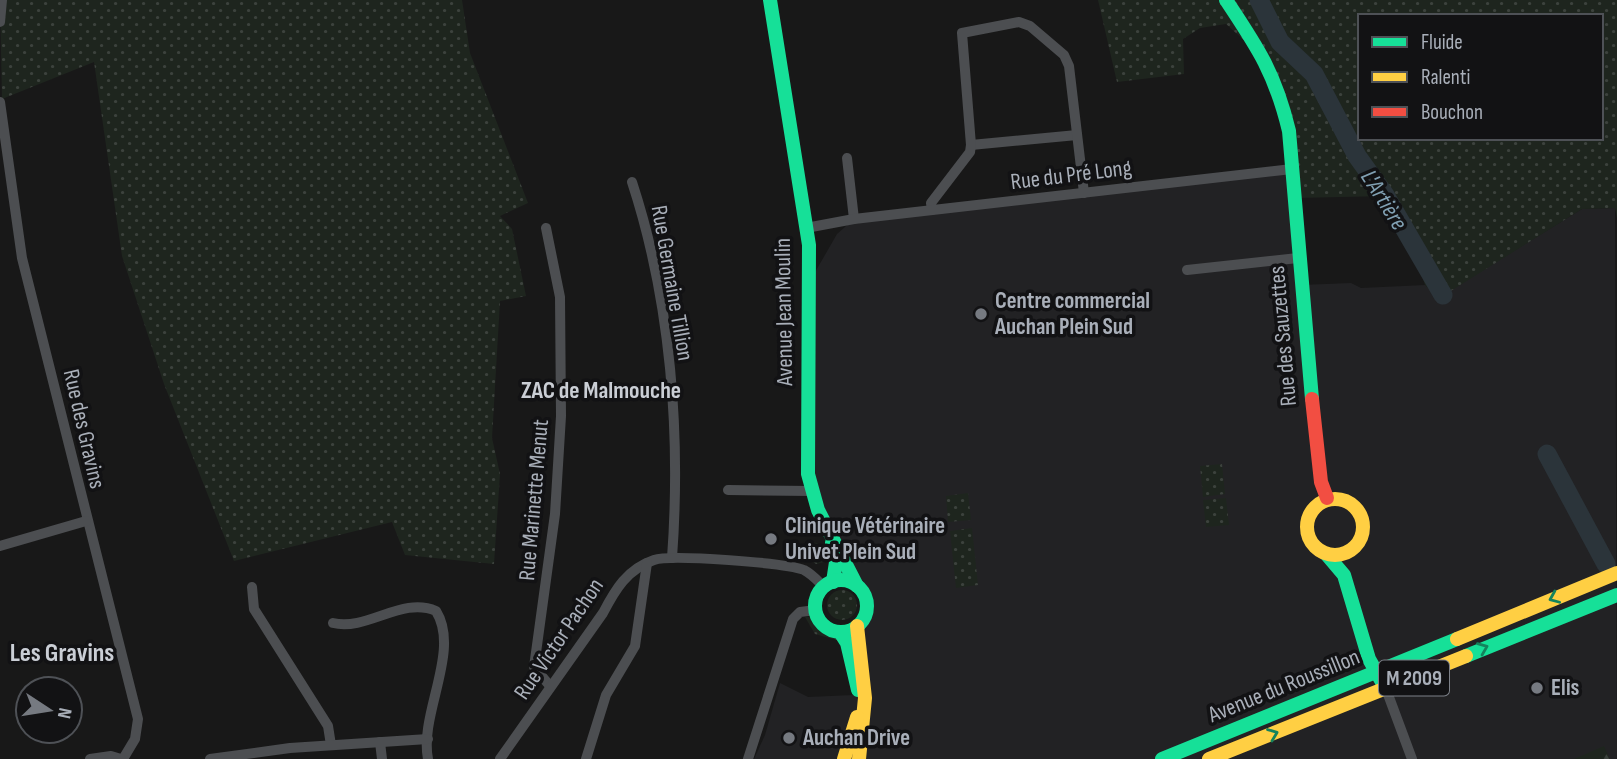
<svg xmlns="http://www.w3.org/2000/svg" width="1617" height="759" font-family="'Sofia Sans Condensed',sans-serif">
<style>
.built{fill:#222224}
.grass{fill:url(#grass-dots);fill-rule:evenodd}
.forest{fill:url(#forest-firs)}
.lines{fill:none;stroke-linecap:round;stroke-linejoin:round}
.river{stroke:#2b343a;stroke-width:19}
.street{stroke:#4c4e51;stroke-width:10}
.fast{stroke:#16e098;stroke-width:14}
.slow{stroke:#ffcf43;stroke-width:14}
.jam{stroke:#f24e42;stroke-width:14}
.oneway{stroke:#14835d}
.poi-dot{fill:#767a81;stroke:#121214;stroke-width:2.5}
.labels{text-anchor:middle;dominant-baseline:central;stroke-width:7;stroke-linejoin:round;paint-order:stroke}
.shield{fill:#121214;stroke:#7c8088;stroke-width:2}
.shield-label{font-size:21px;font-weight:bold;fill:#a9afb9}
.street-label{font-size:23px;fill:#a9afb9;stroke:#121214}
.poi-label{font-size:23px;font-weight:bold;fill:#a9afb9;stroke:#121214;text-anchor:start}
.water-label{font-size:24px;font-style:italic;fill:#81a0b3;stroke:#121214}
.neighbourhood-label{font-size:24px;font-weight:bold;fill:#caced5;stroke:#121214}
.quarter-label{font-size:26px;font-weight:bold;fill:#caced5;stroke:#121214}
</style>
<defs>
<pattern id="grass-dots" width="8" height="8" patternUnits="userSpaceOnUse" patternTransform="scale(1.75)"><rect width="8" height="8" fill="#1e251e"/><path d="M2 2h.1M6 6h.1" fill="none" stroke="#3c423d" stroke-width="1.8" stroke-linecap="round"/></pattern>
<pattern id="forest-firs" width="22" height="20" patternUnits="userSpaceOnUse" patternTransform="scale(1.75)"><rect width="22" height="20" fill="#1e251e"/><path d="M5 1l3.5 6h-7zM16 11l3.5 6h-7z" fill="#3c423d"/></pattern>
</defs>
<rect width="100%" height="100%" fill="#181818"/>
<path class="built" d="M1292 169 1301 285 1351 283 1361 288 1425 285 1438 298 1582 209 1615 208 1617 759H754L765 735 780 683 808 697 853 695 861 623 867 611 866 598 812 491 814 274 837 234 854 219Z"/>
<g class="grass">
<path d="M0 0H462L470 53 528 203 500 216 512 229 526 296 500 301 492 438 500 474 494 564 405 555 392 522 234 561 164 384 122 256 94 62 2 99Z"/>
<path d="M1098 0H1617V218L1615 208 1582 209 1438 299 1425 285 1409 236 1385 196 1294 198 1289 131 1266 60 1226 24 1200 28 1183 39 1184 74 1117 82ZM1360 16H1601V138H1360Z"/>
<path d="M1222 464 1225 494 1203 497 1200 466Z"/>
<path d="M968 493 971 520 948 522 946 496Z"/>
<path d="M1226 498 1229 525 1206 527 1203 500Z"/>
<path d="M972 528 978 585 956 588 950 531Z"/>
<path d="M813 542 819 544 824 562 816 564 805 556V546Z"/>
<circle cx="842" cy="605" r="15"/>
<path d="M805 617H810L823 631 840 641 815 634Z"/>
</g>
<path class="forest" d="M1604 746 1610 759H1574Z"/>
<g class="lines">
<g class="river">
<path d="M1259 0 1280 42 1314 74 1357 156 1385 195 1443 295"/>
<path d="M1547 454 1606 564"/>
</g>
<g class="street">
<path d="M0 22 2 0"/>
<path d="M0 102 22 258 138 719 135 739 123 759"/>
<path d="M971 145 1077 135"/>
<path d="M847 158 854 219"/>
<path d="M632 182C671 301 681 434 672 558"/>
<path d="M932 210 931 203 970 152 971 145 962 33 1019 22 1030 26 1064 55 1069 66 1084 193"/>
<path d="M546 228 560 297 561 416 555 514 534 667 550 686"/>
<path d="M806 228 854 219 1292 169"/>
<path d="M1187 270 1298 258"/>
<path d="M728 490 812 491"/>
<path d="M0 546 86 521"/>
<path d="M252 587 254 609 328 726 331 745"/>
<path d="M333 623C368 631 402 596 436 611 461 651 419 714 428 759"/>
<path d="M1386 689 1412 759"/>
<path d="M380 742 382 759"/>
<path d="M90 759 111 756 121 759"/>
<path d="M210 759 290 748 428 739"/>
<path d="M500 759 603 613C615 590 627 569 654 560 671 554 787 563 804 570 812 574 818 581 824 587"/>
<path d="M586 759 606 695 635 646 647 563"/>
<path d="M748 759 793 619 800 612 816 610"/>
</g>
<g class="fast">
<path d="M770 0 809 245 808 474 818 510 857 586"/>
<path d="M1226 0C1258 48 1275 73 1289 131L1312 399"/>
<path d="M832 543 836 562 833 582"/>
<path d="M1327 555 1344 575 1369 659 1386 689"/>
<circle cx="841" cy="606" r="26"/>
<path d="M840 632 847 643 858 690"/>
<path d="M1466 656 1617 595"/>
<path d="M1162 759 1457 639"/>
</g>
<g class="slow">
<circle cx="1335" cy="527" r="28"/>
<path d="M857 626 865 698 859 759"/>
<path d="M1457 639 1617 573"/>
<path d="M844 759 857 717"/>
<path d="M1209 759 1466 656"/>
</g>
<path class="jam" d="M1312 399 1321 482 1327 498"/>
</g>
<defs><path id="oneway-chevron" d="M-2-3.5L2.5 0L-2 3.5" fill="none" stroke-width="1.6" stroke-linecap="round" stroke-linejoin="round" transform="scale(1.75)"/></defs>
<g class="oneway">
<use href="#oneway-chevron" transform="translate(1554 598) rotate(157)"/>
<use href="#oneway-chevron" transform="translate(1483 648) rotate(-22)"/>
<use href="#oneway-chevron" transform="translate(1273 734) rotate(-21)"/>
</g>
<g class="poi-dot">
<circle cx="981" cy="314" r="7"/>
<circle cx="771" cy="539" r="7"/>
<circle cx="1537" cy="688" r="7"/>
<circle cx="789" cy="738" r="7"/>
</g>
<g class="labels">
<rect class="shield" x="1379" y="660.5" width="70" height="35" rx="5"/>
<g class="shield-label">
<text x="1414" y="678">M 2009</text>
</g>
<g class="street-label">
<text transform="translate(1071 175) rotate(-7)">Rue du Pré Long</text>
<text transform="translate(672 283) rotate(80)">Rue Germaine Tillion</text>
<text transform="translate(784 312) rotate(-91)">Avenue Jean Moulin</text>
<text transform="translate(1283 336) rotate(-95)">Rue des Sauzettes</text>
<text transform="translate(84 429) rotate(77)">Rue des Gravins</text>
<text transform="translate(534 500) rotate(-85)">Rue Marinette Menut</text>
<text transform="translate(559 639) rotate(-56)">Rue Victor Pachon</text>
<text transform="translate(1284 686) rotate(-22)">Avenue du Roussillon</text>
</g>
<g class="poi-label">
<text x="995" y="301">Centre commercial<tspan x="995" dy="26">Auchan Plein Sud</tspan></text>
<text x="785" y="526">Clinique Vétérinaire<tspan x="785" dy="26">Univet Plein Sud</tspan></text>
<text x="1551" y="688">Elis</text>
<text x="803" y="738">Auchan Drive</text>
</g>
<g class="water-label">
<text transform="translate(1384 200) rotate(58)">L'Artière</text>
</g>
<g class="neighbourhood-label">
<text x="601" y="390">ZAC de Malmouche</text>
</g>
<g class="quarter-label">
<text x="62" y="653">Les Gravins</text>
</g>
</g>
<rect x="1358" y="14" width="245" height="126" fill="#121214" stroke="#4e5156" stroke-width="2"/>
<rect x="1372" y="37" width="35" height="10" fill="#16e098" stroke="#4e5156" stroke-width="2"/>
<text x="1421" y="49" font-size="21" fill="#a9afb9">Fluide</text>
<rect x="1372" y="72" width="35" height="10" fill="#ffcf43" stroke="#4e5156" stroke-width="2"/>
<text x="1421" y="84" font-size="21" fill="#a9afb9">Ralenti</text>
<rect x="1372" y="107" width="35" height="10" fill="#f24e42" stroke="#4e5156" stroke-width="2"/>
<text x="1421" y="119" font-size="21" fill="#a9afb9">Bouchon</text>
<g transform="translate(49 710) rotate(102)"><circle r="33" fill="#121214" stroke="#4e5156" stroke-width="2"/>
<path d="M0-5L12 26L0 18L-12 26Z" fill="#767a81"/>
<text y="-10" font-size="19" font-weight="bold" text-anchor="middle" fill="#a9afb9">N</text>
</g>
</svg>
